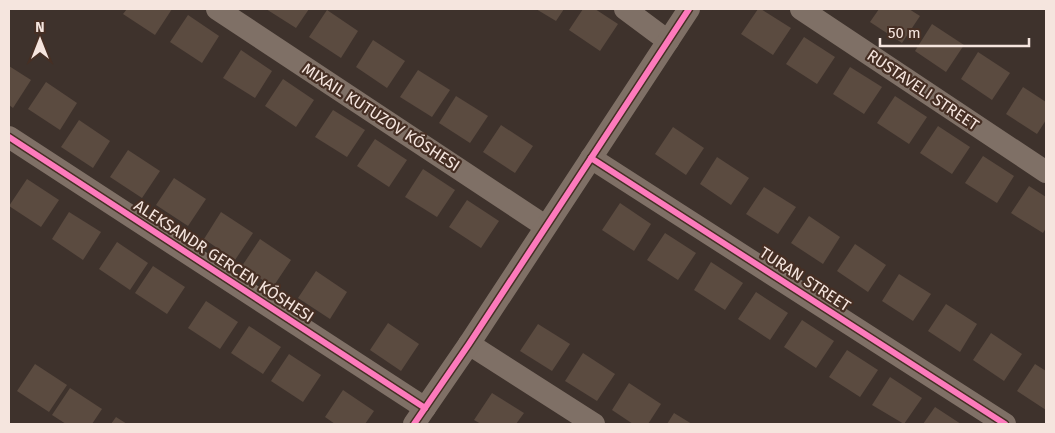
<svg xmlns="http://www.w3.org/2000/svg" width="1055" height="433" font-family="'Fira Sans',sans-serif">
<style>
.building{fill:#5b4b40}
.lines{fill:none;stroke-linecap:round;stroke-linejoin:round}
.minor{stroke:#7f7066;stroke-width:22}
.cycleway-casing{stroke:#462f24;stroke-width:9}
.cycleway{stroke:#fd7abc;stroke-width:6}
.labels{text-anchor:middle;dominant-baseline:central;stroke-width:4.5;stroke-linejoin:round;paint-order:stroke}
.street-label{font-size:16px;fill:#f5e5de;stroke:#462f24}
</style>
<rect width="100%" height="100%" fill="#3e322c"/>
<g class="building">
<path d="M127 9H172L155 35 123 14Z"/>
<path d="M266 9H309L296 28Z"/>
<path d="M536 9H564L556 21Z"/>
<path d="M583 9H595L618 24 600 51 569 30Z"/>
<path d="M758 9H761L791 28 773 55 741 34Z"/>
<path d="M879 9H909L920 16 902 43 870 22Z"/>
<path d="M327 10 358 31 341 58 309 37Z"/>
<path d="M188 15 219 36 202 63 170 42Z"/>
<path d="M932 24 964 45 946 72 915 51Z"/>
<path d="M804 37 835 57 817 84 786 64Z"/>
<path d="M373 40 405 61 387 88 356 67Z"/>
<path d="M241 50 272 71 255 98 223 78Z"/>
<path d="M978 52 1010 73 992 100 961 79Z"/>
<path d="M9 66 31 80 13 108 9 105Z"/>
<path d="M850 67 882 87 864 114 833 94Z"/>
<path d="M418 70 450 90 432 117 400 97Z"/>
<path d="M283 79 314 100 296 127 265 106Z"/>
<path d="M46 82 77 103 60 130 28 109Z"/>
<path d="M1023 87 1046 102V120L1037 134 1006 114Z"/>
<path d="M456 96 488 116 470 143 439 123Z"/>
<path d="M895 96 927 117 909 144 877 123Z"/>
<path d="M333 110 365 130 347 157 315 137Z"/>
<path d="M79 120 110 141 93 168 61 147Z"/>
<path d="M501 125 533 146 515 173 483 152Z"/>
<path d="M938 126 970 147 952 174 920 153Z"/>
<path d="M673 127 704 148 686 175 655 154Z"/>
<path d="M375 139 407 160 389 187 357 166Z"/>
<path d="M128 150 160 171 142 198 110 177Z"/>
<path d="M983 156 1014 176 997 203 965 183Z"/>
<path d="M717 157 749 178 731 205 700 184Z"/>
<path d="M423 169 455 190 437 217 405 197Z"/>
<path d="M174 178 206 199 188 226 156 205Z"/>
<path d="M27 179 59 200 41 227 9 206Z"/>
<path d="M1029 186 1046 197V228L1043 233 1011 213Z"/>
<path d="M764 187 796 207 778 234 746 214Z"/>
<path d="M467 200 499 221 481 248 449 227Z"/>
<path d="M620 203 651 224 634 251 602 230Z"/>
<path d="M69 212 101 232 83 260 52 239Z"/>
<path d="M221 212 253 233 235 260 204 239Z"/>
<path d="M809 216 840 237 823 264 791 243Z"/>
<path d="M665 233 696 253 678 280 647 260Z"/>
<path d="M260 239 291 260 273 287 242 266Z"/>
<path d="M117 242 148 263 130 290 99 269Z"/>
<path d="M855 244 886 265 868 292 837 271Z"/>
<path d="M711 262 743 283 725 310 694 290Z"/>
<path d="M153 266 185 287 167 314 135 293Z"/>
<path d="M316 271 347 292 330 319 298 298Z"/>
<path d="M899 274 931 294 913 321 882 301Z"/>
<path d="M756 292 788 313 770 340 738 319Z"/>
<path d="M206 301 238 322 220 349 188 328Z"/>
<path d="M946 304 977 324 960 352 928 331Z"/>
<path d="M802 320 834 341 816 368 784 347Z"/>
<path d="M388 323 419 344 401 371 370 350Z"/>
<path d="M538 324 570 344 552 371 520 351Z"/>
<path d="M249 326 281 347 263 374 231 353Z"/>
<path d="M991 333 1022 354 1004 381 973 360Z"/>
<path d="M847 350 878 370 860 397 829 377Z"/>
<path d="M583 353 615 374 597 401 565 381Z"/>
<path d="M289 354 321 375 303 402 271 381Z"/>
<path d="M35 364 67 385 49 412 17 391Z"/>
<path d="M1035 364 1046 371V410L1017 391Z"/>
<path d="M890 377 922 398 904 424 872 405Z"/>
<path d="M629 383 661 404 648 424H633L612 410Z"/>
<path d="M70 388 102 409 92 424H66L52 415Z"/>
<path d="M343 390 374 411 365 424H335L325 417Z"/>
<path d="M492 393 524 413 516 424H481L474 420Z"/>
<path d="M935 407 961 424H923Z"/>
<path d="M674 413 692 424H667Z"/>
<path d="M116 417 127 424H111Z"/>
</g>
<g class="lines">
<g class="minor">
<path d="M217 9 545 226"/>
<path d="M625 9 668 41"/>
<path d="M801 9 1046 172"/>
<path d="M9 137 425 408"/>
<path d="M591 158 1005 424"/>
<path d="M469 344 594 424"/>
<path d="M414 424 469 344 689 9"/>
</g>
<defs>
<g id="cycleway">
<path d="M9 137 425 408"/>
<path d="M591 158 1005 424"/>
<path d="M414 424 469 344 689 9"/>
</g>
</defs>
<use href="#cycleway" class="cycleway-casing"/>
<use href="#cycleway" class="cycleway"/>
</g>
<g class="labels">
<g class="street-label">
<text transform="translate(923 90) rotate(34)">RUSTAVELI STREET</text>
<text transform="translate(381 117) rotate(33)">MIXAIL KUTUZOV KÓSHESI</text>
<text transform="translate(224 261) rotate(33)">ALEKSANDR GERCEN KÓSHESI</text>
<text transform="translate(805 279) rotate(33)">TURAN STREET</text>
</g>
</g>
<rect width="1055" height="433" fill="none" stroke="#f5e5de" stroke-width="20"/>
<g transform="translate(40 40)" stroke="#462f24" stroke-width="4" paint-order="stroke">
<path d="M0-4L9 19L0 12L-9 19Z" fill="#f5e5de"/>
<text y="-8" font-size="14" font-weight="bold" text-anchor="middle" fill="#f5e5de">N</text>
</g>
<path d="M880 38v8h149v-8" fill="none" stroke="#f5e5de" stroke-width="2.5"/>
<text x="888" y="38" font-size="15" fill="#f5e5de" stroke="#462f24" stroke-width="4" paint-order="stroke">50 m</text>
</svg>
